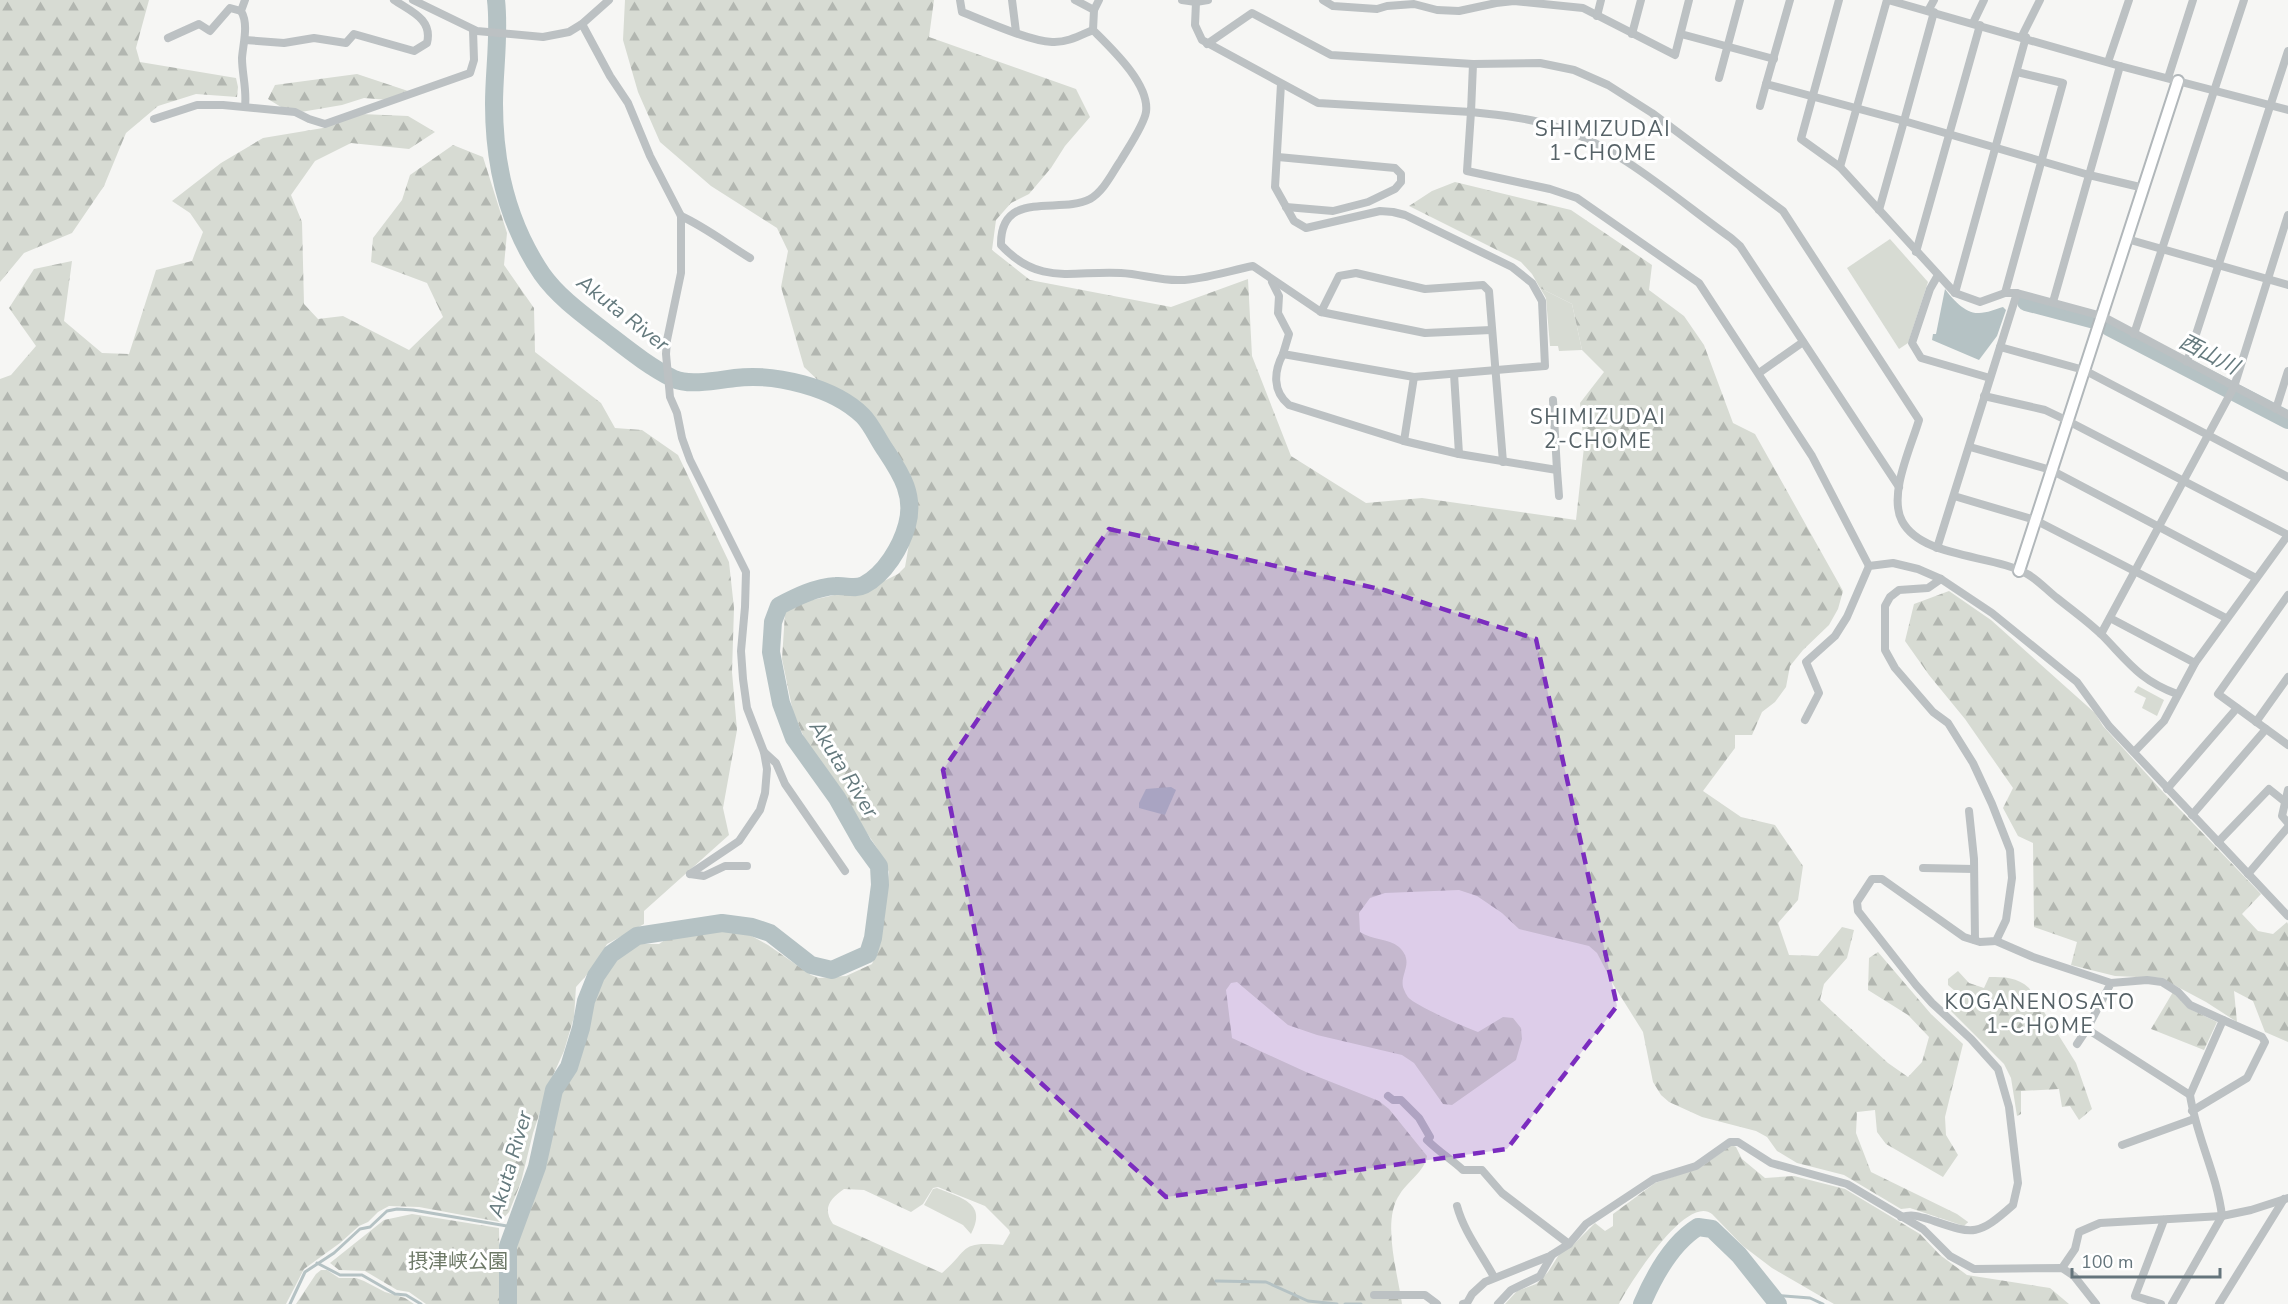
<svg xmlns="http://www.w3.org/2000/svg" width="2288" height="1304" font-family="'Nunito Sans','Noto Sans JP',sans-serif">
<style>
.green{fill:#d7dbd3}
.forest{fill:url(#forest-firs);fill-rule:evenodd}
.water{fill:#b5c2c4}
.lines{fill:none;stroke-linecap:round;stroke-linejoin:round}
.stream{stroke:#b5c2c4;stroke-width:3}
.river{stroke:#b5c2c4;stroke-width:18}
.secondary-casing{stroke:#b1b7ba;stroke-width:14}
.street{stroke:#bcc1c3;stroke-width:8}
.secondary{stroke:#fff;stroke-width:10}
.marked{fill:#7b2cbf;fill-opacity:0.2;stroke:#7b2cbf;stroke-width:4.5;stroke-dasharray:12 8;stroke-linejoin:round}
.labels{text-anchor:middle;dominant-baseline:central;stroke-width:6;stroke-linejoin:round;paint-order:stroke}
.park-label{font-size:20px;fill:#6d7967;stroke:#fff}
.neighbourhood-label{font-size:21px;letter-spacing:1.5px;fill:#566267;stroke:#fff}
.water-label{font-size:21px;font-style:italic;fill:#657a7e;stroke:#fff}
</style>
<defs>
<pattern id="forest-firs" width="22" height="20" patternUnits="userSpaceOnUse" patternTransform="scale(1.5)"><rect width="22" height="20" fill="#d7dbd3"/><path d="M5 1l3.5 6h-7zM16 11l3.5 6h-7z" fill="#b2b6b0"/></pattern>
</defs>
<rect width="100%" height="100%" fill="#f6f6f4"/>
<g class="green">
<path d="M1890 239 1928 282 1908 343 1899 349 1847 268Z"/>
<path d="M1540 288 1572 304 1582 350 1559 351 1558 346H1550L1546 298Z"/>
<path d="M2138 686 2164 700 2157 716 2142 708 2146 698 2134 692Z"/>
<path d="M937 1188C961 1198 988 1203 971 1234L963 1225 924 1205 933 1189Z"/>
</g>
<g class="forest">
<path d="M0 0H149L136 48 140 62 236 78 238 87 237 97 196 94 158 106 126 133 104 186 72 233 24 253 0 282Z"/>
<path d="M625 0H934L929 37 1076 89 1090 117 1065 146 1051 168 1029 194 1011 203 996 220 992 250 1030 280 1171 307 1248 279 1252 356 1291 456 1366 503 1422 498 1576 520 1584 447 1580 403 1604 372 1582 350 1572 304 1540 288 1532 274 1521 262 1409 206 1432 191 1455 182 1571 210 1652 265 1649 290 1684 316 1704 345 1733 423 1755 434 1843 591 1838 609 1829 625 1803 650 1790 666 1786 687 1775 702 1762 712 1752 735H1735V748L1703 791 1741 817 1775 825 1803 866 1798 900 1778 923 1789 955 1818 956 1842 927 1854 930 1847 958 1824 984 1820 1000 1888 1063 1908 1077 1922 1062 1929 1037 1908 1015 1868 990 1869 958 1878 952 1931 1014 1963 1044 1945 1117 1946 1135 1958 1155 1943 1177 1886 1144 1877 1132 1875 1110 1857 1112 1856 1133 1871 1172 1957 1214 1968 1222 1964 1226 1910 1208 1901 1209 1844 1175 1797 1163 1777 1151 1767 1137 1756 1131 1702 1117 1669 1102 1661 1095 1653 1082 1643 1032 1613 984 1597 953 1589 946 1519 929 1502 913 1477 896 1459 890 1385 893 1370 898 1359 913 1360 932C1372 940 1388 938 1399 947 1415 962 1400 973 1403 987 1404 990 1407 997 1410 999 1421 1008 1464 1027 1478 1032L1503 1017 1513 1018 1521 1028 1522 1039 1516 1060 1452 1105 1443 1104 1414 1063 1402 1055 1317 1035 1288 1025 1237 982 1231 983 1226 990 1232 1038 1306 1072 1379 1101 1389 1109 1427 1156C1425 1171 1408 1181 1400 1194 1381 1220 1398 1274 1402 1304H515L516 1281 513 1253 514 1245 532 1199 545 1148 554 1121 556 1102 578 1050 588 1007 609 967 631 946 639 944H659L668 938 703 929 731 928 746 933 768 945 811 975 819 978 846 976 872 964 880 944 889 872 877 848 806 742 793 712 782 659 785 613 799 603 839 594 860 593 898 574 905 567 913 521 915 495 904 464 861 405 823 385 804 367 781 287 788 251 777 228 711 186 660 142 638 92 623 40ZM938 1187 985 1206 1009 1230 1010 1233 1003 1245C959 1241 970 1249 942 1273L833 1224C822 1208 830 1199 844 1189L864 1190 911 1212 923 1204 933 1188Z"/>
<path d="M357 74 408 91 389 100 364 98 342 105 295 113 281 107 268 99 275 85Z"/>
<path d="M361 114 408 116 435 132 409 149 351 143 315 161 291 195 302 222 304 304 318 319 343 316 409 350 443 317 427 283 371 262 373 238 402 200 410 175 453 145 483 157 507 233 504 265 534 308 535 352 601 403 615 428 642 430 678 455 729 562 734 608 732 672 737 730 723 808 729 835 644 911V924L607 944 592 969 576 987 574 1017 564 1051 550 1082 533 1133 521 1182 509 1212 500 1222 419 1207 389 1206 378 1212 368 1222 359 1226 340 1243 304 1269 286 1304H0V379L11 375 36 346 9 308 34 269 72 261 64 321 102 353 129 354 156 270 192 261 203 232 190 213 172 201 221 163 263 138 323 128Z"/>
<path d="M1949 591 1991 620 2095 713 2103 726 2163 792 2261 894 2242 914 2258 931 2273 934 2287 922 2288 924V1042L2265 1032 2253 1001 2234 991 2237 1022 2206 1002 2161 978 2115 976 2071 965 2077 942 2034 927 2033 843 2018 836 2003 808 2013 788 1965 719 1929 675 1905 641 1914 604Z"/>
<path d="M1958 971 1969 983 1984 988 1989 977C2005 977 2017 977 2029 988L2076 1063 2092 1109 2079 1120 2070 1106 2062 1107 2059 1089 2021 1091V1114L2017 1116 2011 1078 2004 1064 1951 1011 1962 997 1948 985V979Z"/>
<path d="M2173 992 2188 1008 2217 1022 2204 1050 2151 1029Z"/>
<path d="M1732 1145 1736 1147 1742 1159 1765 1178 1794 1176 1845 1189 1920 1234 1940 1255 1967 1275 2050 1288 2069 1304H1834L1772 1268 1743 1246 1712 1214C1687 1193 1629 1284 1619 1304H1505L1517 1291 1536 1284 1548 1272 1560 1253 1572 1246 1595 1223 1605 1231 1613 1226V1214L1655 1183 1701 1167Z"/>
<path d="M412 1214 499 1228 500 1304H426L409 1292 397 1290 365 1271 339 1270 330 1263 384 1220Z"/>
<path d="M321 1270H327L339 1278H356L364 1281 385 1292 405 1298 414 1304H296L316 1274Z"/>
</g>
<g class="water">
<path d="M1945 289C1952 299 1966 314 1979 313 1987 313 1996 309 2003 307L2006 310 1997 336 1979 360 1932 340 1933 334H1936Z"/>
<path d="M1171 787 1176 790 1165 815 1139 808V803L1146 789Z"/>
</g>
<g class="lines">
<g class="stream">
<path d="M317 1263 340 1275H362L395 1294 406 1295 421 1304"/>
<path d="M1216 1281 1266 1282 1308 1301 1337 1304"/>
<path d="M1771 1295 1810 1298 1823 1304"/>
<path d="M290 1304 305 1272 334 1253 360 1229 370 1227 387 1211 397 1209 413 1210 507 1226 515 1232"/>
<path d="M1345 1304H1361"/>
</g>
<g class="river">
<path d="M496 0C500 34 494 70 494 104 494 164 508 224 542 274 559 298 585 316 608 334 630 351 650 367 674 379 689 386 719 380 735 378 774 373 834 387 863 416 872 425 878 440 886 451 902 475 915 496 907 525 901 547 885 574 864 585 854 590 846 585 836 586 816 587 796 597 779 606L773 622 771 652 781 703 794 738 837 798 863 844 879 866 880 885 873 938 868 954 832 970 811 965 770 933 752 927 722 923 637 936 611 954 596 976 586 1001 581 1028 569 1067 554 1090 537 1167 508 1246V1304"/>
<path d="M2026 302 2091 319"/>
<path d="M2109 327 2288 420"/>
<path d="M1642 1304C1654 1276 1672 1243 1698 1227L1712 1229 1739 1255 1778 1304"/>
</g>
<defs>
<path id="secondary" d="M2019 571 2178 81"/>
</defs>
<use href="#secondary" class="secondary-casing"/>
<g class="street">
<path d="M245 0 241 11C249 24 243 44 242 58 242 74 247 90 245 106"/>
<path d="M413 0 477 31 543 37 569 32 582 24 609 0"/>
<path d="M960 0 962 12C985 21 1029 41 1052 42 1067 43 1081 35 1093 30"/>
<path d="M1012 0 1016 32"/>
<path d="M1075 0 1094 10"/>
<path d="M1099 0 1094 10 1093 30C1111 48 1150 84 1146 112 1144 125 1128 148 1121 160 1112 173 1104 191 1090 199 1060 215 1000 188 1001 245 1040 287 1074 270 1121 273 1141 274 1161 281 1181 280 1201 280 1232 270 1253 266L1321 312 1339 276 1356 273 1425 289 1483 285 1489 291 1503 462"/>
<path d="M1182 0 1196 2 1208 0"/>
<path d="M1323 0 1333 6 1377 9 1387 6 1414 4 1437 10 1459 11 1496 3 1514 1 1583 8 1675 55 1689 0"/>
<path d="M1839 0 1801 139 1840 167 1955 293 1980 302 2005 293H2017L2102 316 2288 415"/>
<path d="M1888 0 2120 66 2288 110"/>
<path d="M1196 2 1195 25 1202 40 1318 103 1471 112 1473 64"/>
<path d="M1928 11 1934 0"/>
<path d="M1934 12 1904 121 2089 175 2144 188"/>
<path d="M1597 16 1601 0"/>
<path d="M1973 23 1984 0"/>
<path d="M582 24 610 76 628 103 650 156 681 216V273L667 340 666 354 670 397 677 413 682 438 690 460 746 572 745 607 741 651 743 679 747 708 764 752 767 769 765 793 760 810 739 841 690 874"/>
<path d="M1632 34 1641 0"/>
<path d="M1681 34 1774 59"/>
<path d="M2022 36 2040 0"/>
<path d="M168 38 199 24 210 31 230 8 241 11"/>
<path d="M245 40 284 43 314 38 346 43 354 34 414 51 427 43C433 19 410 11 394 0"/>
<path d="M1207 44 1252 13 1331 55 1473 64 1540 63 1574 70 1608 85 1652 113 1783 211 1919 420C1911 447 1888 495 1902 521 1922 559 1995 554 2029 575 2039 581 2048 591 2057 598 2073 611 2089 622 2103 636 2130 664 2140 680 2177 694"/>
<path d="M2108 62 2129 0"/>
<path d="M1719 78 1740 0"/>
<path d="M2168 78 2193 0"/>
<path d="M1766 84 1790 0"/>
<path d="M1760 106 1766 84 1904 121 1879 210"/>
<path d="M154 119 197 105H223L295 112 309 119 325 124 470 73 474 60 473 30"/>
<path d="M1278 157 1395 168 1401 174V182L1395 189 1368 202 1333 211 1286 207"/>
<path d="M1840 167 1887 0"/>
<path d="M681 216C705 227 727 244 750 258"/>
<path d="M2127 239 2288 285"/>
<path d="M1916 252 1980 25"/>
<path d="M1938 275 1930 289 1912 343 1921 358 1990 378"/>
<path d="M1272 282 1279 296 1278 313 1289 334 1283 354 1414 377 1545 366 1542 301 1532 283 1512 267 1405 215 1393 212 1380 211 1306 228 1294 221 1275 187 1281 84"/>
<path d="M1955 293 2026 37"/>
<path d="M2005 293 2063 83 2017 72"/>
<path d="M2053 302 2120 66"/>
<path d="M1321 312 1425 333 1491 330"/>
<path d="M2134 334 2244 0"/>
<path d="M2000 347 2084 370 2288 477"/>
<path d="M1283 354C1274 371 1272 391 1289 405L1404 441 1459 454 1557 470 1559 496"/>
<path d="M2187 362 2288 51"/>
<path d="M1759 373 1803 342"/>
<path d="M1454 374 1459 454"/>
<path d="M1984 396 2045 410 2066 420 2288 535"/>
<path d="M1553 400 1557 470"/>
<path d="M2276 409 2288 371"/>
<path d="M1404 441 1414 377"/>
<path d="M1970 447 2051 470 2256 578"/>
<path d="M1954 496 2035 520 2226 618"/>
<path d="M1937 548 2017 293"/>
<path d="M1869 566 1812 456 1699 283 1577 198 1550 189 1467 171 1471 112C1500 115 1529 118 1557 127 1618 146 1679 201 1731 238L1740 246 1899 487"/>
<path d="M2288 595 2218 694 2288 745"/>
<path d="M2110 618 2195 663"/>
<path d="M2101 634 2234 387 2288 215"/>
<path d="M1805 720 1819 693 1806 662 1835 636 1847 617 1869 566 1893 563 1918 569 1941 579 1992 613 2077 682 2109 726 2288 916"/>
<path d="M2256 722 2288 677"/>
<path d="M764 752 776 763 785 784 845 871"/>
<path d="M2134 752 2164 721 2195 663 2288 535"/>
<path d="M2167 789 2237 708"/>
<path d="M2288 790 2282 816 2288 823"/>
<path d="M1969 811 1974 859 1975 940"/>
<path d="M2192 815 2266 729"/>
<path d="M2218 842 2269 789 2284 801"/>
<path d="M1923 868 1974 869"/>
<path d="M690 874 704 876 725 866H747"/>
<path d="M2248 874 2288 827"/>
<path d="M1996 941 2033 957 2111 983 2147 980 2162 982 2178 992 2190 1005 2223 1020 2190 1095 2087 1029 2111 983"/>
<path d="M2077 1044 2087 1029"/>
<path d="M1388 1096 1393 1100H1401L1419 1118 1430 1137 1427 1140C1439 1152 1451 1159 1463 1170H1482L1502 1193 1569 1244"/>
<path d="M2192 1111 2247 1078 2265 1042 2262 1037 2223 1020"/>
<path d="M2122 1145 2194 1119"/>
<path d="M1457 1206C1464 1232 1481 1253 1494 1277"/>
<path d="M1901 1217C1912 1214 1917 1216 1928 1219 1973 1234 1976 1238 2013 1205L2018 1183 2009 1107 1998 1069 1971 1039 1932 1003 1916 985 1858 911 1857 902 1872 879H1882L1964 937 1980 942 1996 941 2006 920 2012 878 2010 850 1992 804 1973 763 1948 723 1933 712 1895 668 1885 650V606L1890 597 1899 590 1928 588 1941 579"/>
<path d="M2062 1268 2075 1249 2079 1232 2100 1223 2222 1216 2251 1210 2288 1198"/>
<path d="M1374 1295H1425L1437 1304"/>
<path d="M1463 1304 1467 1303 1472 1294 1485 1282 1550 1256 1569 1244 1586 1224 1654 1179 1696 1166 1730 1142H1738L1771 1163 1847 1184 1923 1229 1950 1256 1974 1269 2062 1268 2074 1276 2096 1304"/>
<path d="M1498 1304 1511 1290 1540 1276 1552 1255"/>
<path d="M2161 1304 2135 1296 2164 1220"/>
<path d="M2172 1304 2222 1216C2217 1174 2196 1136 2190 1095"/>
<path d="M2219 1304 2284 1199"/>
</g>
<use href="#secondary" class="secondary"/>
</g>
<path class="marked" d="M1109 529 1384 590 1536 639 1617 1006 1507 1149 1166 1197 997 1043 943 770Z"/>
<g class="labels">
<g class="park-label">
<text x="458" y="1261">摂津峡公園</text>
</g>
<g class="neighbourhood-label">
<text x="1603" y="129">SHIMIZUDAI<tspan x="1603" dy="24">1-CHOME</tspan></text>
<text x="1598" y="417">SHIMIZUDAI<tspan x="1598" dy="24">2-CHOME</tspan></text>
<text x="2040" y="1002">KOGANENOSATO<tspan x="2040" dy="24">1-CHOME</tspan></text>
</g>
<g class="water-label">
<text transform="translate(623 313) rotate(38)">Akuta River</text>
<text transform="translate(2209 354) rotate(27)">西山川</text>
<text transform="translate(844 769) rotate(58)">Akuta River</text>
<text transform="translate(510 1164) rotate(-74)">Akuta River</text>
</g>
</g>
<path d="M2072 1268v9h148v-9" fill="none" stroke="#65757c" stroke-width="3"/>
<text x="2081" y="1268" font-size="18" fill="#65757c" stroke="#ffffff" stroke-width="4.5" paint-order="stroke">100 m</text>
</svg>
